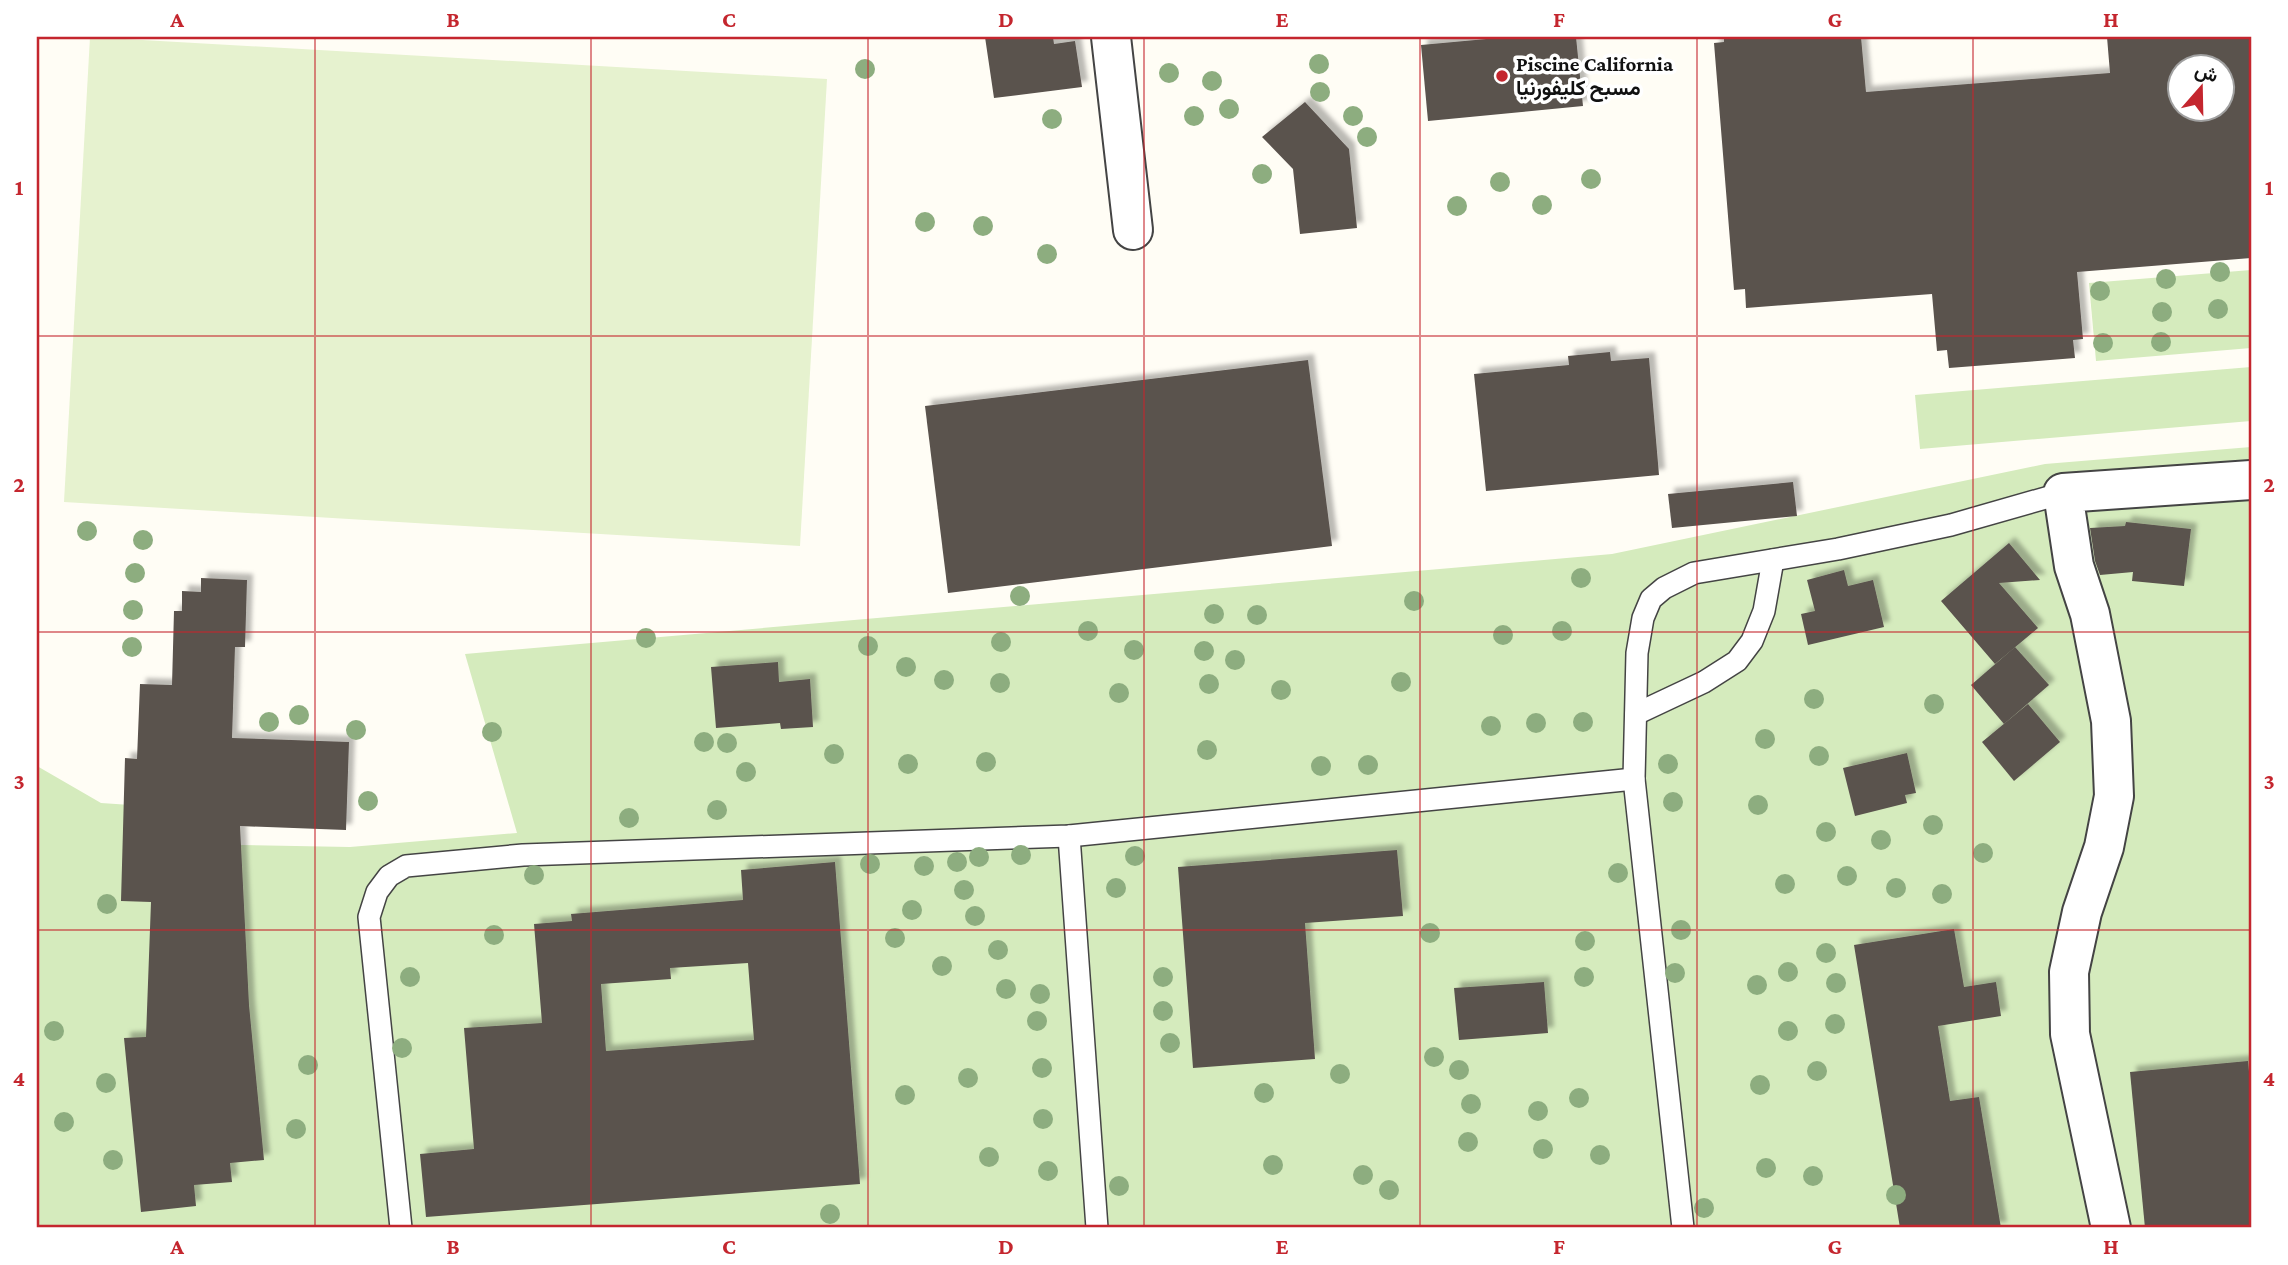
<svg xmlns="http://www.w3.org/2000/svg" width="2288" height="1265" font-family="'Crimson Pro',Vazirmatn,serif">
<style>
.green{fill:#d5ebbd}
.pitch{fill:#e6f2cf}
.building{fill:#5a524d;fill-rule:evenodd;filter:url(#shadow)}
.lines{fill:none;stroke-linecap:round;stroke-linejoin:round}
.service-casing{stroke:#444;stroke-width:24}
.minor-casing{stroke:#444;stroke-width:42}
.service{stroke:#fff;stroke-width:21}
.minor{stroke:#fff;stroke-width:38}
.tree{fill:#8dad7f}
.grid{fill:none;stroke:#c4262e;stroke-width:2;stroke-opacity:0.55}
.poi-dot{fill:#c4262e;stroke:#fff;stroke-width:2.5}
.labels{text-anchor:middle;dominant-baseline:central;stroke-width:7;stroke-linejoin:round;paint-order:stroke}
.poi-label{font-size:21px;font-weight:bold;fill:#111;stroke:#fff;text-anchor:start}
.neatline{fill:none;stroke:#c4262e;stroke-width:2.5}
.grid-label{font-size:23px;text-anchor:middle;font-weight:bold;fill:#c4262e}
</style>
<defs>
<filter id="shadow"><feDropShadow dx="6" dy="-6" stdDeviation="2" flood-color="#0004"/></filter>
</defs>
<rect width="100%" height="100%" fill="#fffdf5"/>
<g class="green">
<path d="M2251 270V348L2096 361 2089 283Z"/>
<path d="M2251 367V421L1920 449 1915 395Z"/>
<path d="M2251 447V1228H37V766L101 803 190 809 189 844 350 847 517 833 465 654 1612 554 2045 464Z"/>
</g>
<path class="pitch" d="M90 37 827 79 800 546 64 502Z"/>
<g class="building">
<path d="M985 37H1053L1054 44 1075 41 1082 87 994 98Z"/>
<path d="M1508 37H1576L1583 106 1428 121 1421 45Z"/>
<path d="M1724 37H1861L1866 92 2110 73 2107 37H2251V258L2077 272 2083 339 2073 340 2075 358 1949 368 1947 350 1937 351 1932 294 1746 308 1745 289 1734 290 1714 43 1724 42ZM2180 66H2222V108H2180Z"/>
<path d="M1305 102 1349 149 1357 228 1300 234 1293 169 1262 137Z"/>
<path d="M1610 352 1611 361 1649 358 1659 475 1486 491 1474 374 1569 365 1568 356Z"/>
<path d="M1308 360 1332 546 948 593 925 406Z"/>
<path d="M1793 482 1797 516 1672 528 1668 494Z"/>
<path d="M2126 522 2191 529 2184 586 2132 581 2133 572 2100 575 2095 561 2090 528 2125 526Z"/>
<path d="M2009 543 2040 580 1999 583 2038 628 1995 664 1941 601Z"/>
<path d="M1844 570 1848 586 1873 580 1884 627 1808 645 1801 614 1815 611 1807 580Z"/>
<path d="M201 578 247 580 245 647H235L232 738 349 742 346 830 240 826 249 1005 264 1160 230 1163 232 1182 194 1185 196 1206 141 1212 124 1038 146 1037 151 902 121 901 125 758 137 759 140 684 172 685 174 611H182V591L201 592Z"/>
<path d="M2015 647 2049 685 2004 724 1971 685Z"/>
<path d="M778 662 779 682 810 679 813 727 781 729 780 723 716 728 711 667Z"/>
<path d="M2028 704 2060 742 2014 781 1982 742Z"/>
<path d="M1907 753 1916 793 1905 795 1907 803 1855 816 1843 768Z"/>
<path d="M1397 850 1403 916 1305 923 1315 1059 1193 1068 1178 867Z"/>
<path d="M835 862 860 1184 426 1217 420 1154 474 1149 464 1028 542 1023 534 924 572 921 571 914 743 900 741 870ZM748 963 754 1040 606 1051 601 984 671 979 670 968Z"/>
<path d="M1954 929 1964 987 1996 982 2001 1016 1938 1026 1950 1101 1979 1097 2001 1228H1900L1854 945Z"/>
<path d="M1544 982 1548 1033 1459 1040 1454 988Z"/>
<path d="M2248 1061 2251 1092V1227L2145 1228 2130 1072Z"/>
</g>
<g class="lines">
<defs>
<g id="service">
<path d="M1636 714 1704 682 1737 661 1752 641 1764 611 1773 560"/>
<path d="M1069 836 1097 1228"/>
<path d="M401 1228 369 917 377 892 389 876 406 866 523 855 1069 836 1634 779"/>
<path d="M1683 1228 1634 779 1637 653 1643 618 1651 599 1664 588 1694 573 1838 549 1951 525 2063 493"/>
</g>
<g id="minor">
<path d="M1111 37 1133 230"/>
<path d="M2111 1228 2070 1034 2069 972 2082 912 2104 847 2114 796 2111 721 2090 614 2074 566 2063 493 2251 480"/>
</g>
</defs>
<use href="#service" class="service-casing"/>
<use href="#minor" class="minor-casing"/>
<use href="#service" class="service"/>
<use href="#minor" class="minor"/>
</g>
<g class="tree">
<circle cx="1319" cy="64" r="10"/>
<circle cx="865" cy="69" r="10"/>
<circle cx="1169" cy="73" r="10"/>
<circle cx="1212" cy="81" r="10"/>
<circle cx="1320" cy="92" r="10"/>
<circle cx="1229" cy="109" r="10"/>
<circle cx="1194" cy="116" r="10"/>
<circle cx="1353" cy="116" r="10"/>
<circle cx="1052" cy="119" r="10"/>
<circle cx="1367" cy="137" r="10"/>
<circle cx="1262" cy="174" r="10"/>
<circle cx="1591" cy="179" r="10"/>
<circle cx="1500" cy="182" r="10"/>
<circle cx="1542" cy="205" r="10"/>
<circle cx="1457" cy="206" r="10"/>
<circle cx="925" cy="222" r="10"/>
<circle cx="983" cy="226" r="10"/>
<circle cx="1047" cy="254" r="10"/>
<circle cx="2220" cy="272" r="10"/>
<circle cx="2166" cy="279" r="10"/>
<circle cx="2100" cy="291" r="10"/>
<circle cx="2218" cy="309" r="10"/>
<circle cx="2162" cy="312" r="10"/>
<circle cx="2161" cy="342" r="10"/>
<circle cx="2103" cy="343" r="10"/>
<circle cx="87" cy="531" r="10"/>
<circle cx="143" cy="540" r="10"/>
<circle cx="135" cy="573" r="10"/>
<circle cx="1581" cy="578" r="10"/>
<circle cx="1020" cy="596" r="10"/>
<circle cx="1414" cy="601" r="10"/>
<circle cx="133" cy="610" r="10"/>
<circle cx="1214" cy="614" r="10"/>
<circle cx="1257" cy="615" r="10"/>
<circle cx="1088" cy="631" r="10"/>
<circle cx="1562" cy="631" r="10"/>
<circle cx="1503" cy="635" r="10"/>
<circle cx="646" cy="638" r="10"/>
<circle cx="1001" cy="642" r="10"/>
<circle cx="868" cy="646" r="10"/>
<circle cx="132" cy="647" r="10"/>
<circle cx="1134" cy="650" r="10"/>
<circle cx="1204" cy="651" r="10"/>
<circle cx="1235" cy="660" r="10"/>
<circle cx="906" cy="667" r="10"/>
<circle cx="944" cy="680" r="10"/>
<circle cx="1401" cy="682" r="10"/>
<circle cx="1000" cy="683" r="10"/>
<circle cx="1209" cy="684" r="10"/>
<circle cx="1281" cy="690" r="10"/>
<circle cx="1119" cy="693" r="10"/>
<circle cx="1814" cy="699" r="10"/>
<circle cx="1934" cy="704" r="10"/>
<circle cx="299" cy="715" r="10"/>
<circle cx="269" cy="722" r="10"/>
<circle cx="1583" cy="722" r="10"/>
<circle cx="1536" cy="723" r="10"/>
<circle cx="1491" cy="726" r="10"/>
<circle cx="356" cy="730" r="10"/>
<circle cx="492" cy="732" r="10"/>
<circle cx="1765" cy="739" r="10"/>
<circle cx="704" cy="742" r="10"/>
<circle cx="727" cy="743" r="10"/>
<circle cx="1207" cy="750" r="10"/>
<circle cx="834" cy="754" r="10"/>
<circle cx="1819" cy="756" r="10"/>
<circle cx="986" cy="762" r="10"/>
<circle cx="908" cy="764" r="10"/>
<circle cx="1668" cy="764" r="10"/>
<circle cx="1368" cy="765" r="10"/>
<circle cx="1321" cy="766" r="10"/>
<circle cx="746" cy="772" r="10"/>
<circle cx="368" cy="801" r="10"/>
<circle cx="1673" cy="802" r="10"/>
<circle cx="1758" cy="805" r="10"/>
<circle cx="717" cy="810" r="10"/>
<circle cx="629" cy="818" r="10"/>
<circle cx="1933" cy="825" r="10"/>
<circle cx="1826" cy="832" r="10"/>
<circle cx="1881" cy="840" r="10"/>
<circle cx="1983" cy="853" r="10"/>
<circle cx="1021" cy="855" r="10"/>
<circle cx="1135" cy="856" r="10"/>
<circle cx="979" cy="857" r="10"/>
<circle cx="957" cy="862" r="10"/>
<circle cx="870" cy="864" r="10"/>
<circle cx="924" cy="866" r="10"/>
<circle cx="1618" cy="873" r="10"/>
<circle cx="534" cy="875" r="10"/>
<circle cx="1847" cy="876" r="10"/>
<circle cx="1785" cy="884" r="10"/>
<circle cx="1116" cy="888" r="10"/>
<circle cx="1896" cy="888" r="10"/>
<circle cx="964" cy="890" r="10"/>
<circle cx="1942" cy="894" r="10"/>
<circle cx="107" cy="904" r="10"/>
<circle cx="912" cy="910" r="10"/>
<circle cx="975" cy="916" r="10"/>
<circle cx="1681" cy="930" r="10"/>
<circle cx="1430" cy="933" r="10"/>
<circle cx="494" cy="935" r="10"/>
<circle cx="895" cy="938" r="10"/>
<circle cx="1585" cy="941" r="10"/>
<circle cx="998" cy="950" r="10"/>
<circle cx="1826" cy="953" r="10"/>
<circle cx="942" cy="966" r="10"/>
<circle cx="1788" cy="972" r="10"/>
<circle cx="1675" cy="973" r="10"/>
<circle cx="410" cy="977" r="10"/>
<circle cx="1163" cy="977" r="10"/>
<circle cx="1584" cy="977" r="10"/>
<circle cx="1836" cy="983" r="10"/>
<circle cx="1757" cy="985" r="10"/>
<circle cx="1006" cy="989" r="10"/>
<circle cx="1040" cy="994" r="10"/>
<circle cx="1163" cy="1011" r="10"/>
<circle cx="1037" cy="1021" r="10"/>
<circle cx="1835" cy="1024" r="10"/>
<circle cx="54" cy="1031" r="10"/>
<circle cx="1788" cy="1031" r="10"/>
<circle cx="1170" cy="1043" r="10"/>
<circle cx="402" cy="1048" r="10"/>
<circle cx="1434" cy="1057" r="10"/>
<circle cx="308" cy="1065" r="10"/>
<circle cx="1042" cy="1068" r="10"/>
<circle cx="1459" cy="1070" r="10"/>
<circle cx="1817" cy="1071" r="10"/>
<circle cx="1340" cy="1074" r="10"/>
<circle cx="968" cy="1078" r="10"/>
<circle cx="106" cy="1083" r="10"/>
<circle cx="1760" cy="1085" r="10"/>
<circle cx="1264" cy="1093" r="10"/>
<circle cx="905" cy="1095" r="10"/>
<circle cx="1579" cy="1098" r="10"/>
<circle cx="1471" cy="1104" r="10"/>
<circle cx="1538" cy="1111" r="10"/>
<circle cx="1043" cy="1119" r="10"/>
<circle cx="64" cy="1122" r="10"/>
<circle cx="296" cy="1129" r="10"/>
<circle cx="1468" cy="1142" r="10"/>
<circle cx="1543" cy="1149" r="10"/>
<circle cx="1600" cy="1155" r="10"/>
<circle cx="989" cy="1157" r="10"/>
<circle cx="113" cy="1160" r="10"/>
<circle cx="1273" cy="1165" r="10"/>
<circle cx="1766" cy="1168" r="10"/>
<circle cx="1048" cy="1171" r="10"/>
<circle cx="1363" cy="1175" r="10"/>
<circle cx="1813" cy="1176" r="10"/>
<circle cx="1119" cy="1186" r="10"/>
<circle cx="1389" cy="1190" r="10"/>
<circle cx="1896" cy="1195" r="10"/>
<circle cx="1704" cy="1208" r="10"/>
<circle cx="830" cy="1214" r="10"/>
</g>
<path class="grid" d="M315 37V1228M591 37V1228M868 37V1228M1144 37V1228M1420 37V1228M1697 37V1228M1973 37V1228M37 336H2251M37 632H2251M37 930H2251"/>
<circle class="poi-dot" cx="1502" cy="76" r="7"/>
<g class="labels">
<g class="poi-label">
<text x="1516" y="64">Piscine California<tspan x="1516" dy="24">مسبح كليفورنيا</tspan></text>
</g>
</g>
<rect width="2288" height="1265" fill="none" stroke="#ffffff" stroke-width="77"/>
<g transform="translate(2201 88) rotate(20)"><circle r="33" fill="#ffffff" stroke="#a0a0a0" stroke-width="2"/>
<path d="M0-5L12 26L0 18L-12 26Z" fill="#c4262e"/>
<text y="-10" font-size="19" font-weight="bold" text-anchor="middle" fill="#111111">ش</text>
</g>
<rect x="38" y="38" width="2212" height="1188" class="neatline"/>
<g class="grid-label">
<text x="177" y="27">A</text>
<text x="453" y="27">B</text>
<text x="729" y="27">C</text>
<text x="1006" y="27">D</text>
<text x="1282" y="27">E</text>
<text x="1559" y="27">F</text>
<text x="1835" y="27">G</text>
<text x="2111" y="27">H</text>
<text x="19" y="195">1</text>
<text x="2269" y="195">1</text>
<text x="19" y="492">2</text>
<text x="2269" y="492">2</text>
<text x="19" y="789">3</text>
<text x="2269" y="789">3</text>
<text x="19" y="1086">4</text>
<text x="2269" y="1086">4</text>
<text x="177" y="1254">A</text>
<text x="453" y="1254">B</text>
<text x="729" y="1254">C</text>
<text x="1006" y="1254">D</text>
<text x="1282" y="1254">E</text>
<text x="1559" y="1254">F</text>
<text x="1835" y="1254">G</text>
<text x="2111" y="1254">H</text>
</g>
</svg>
